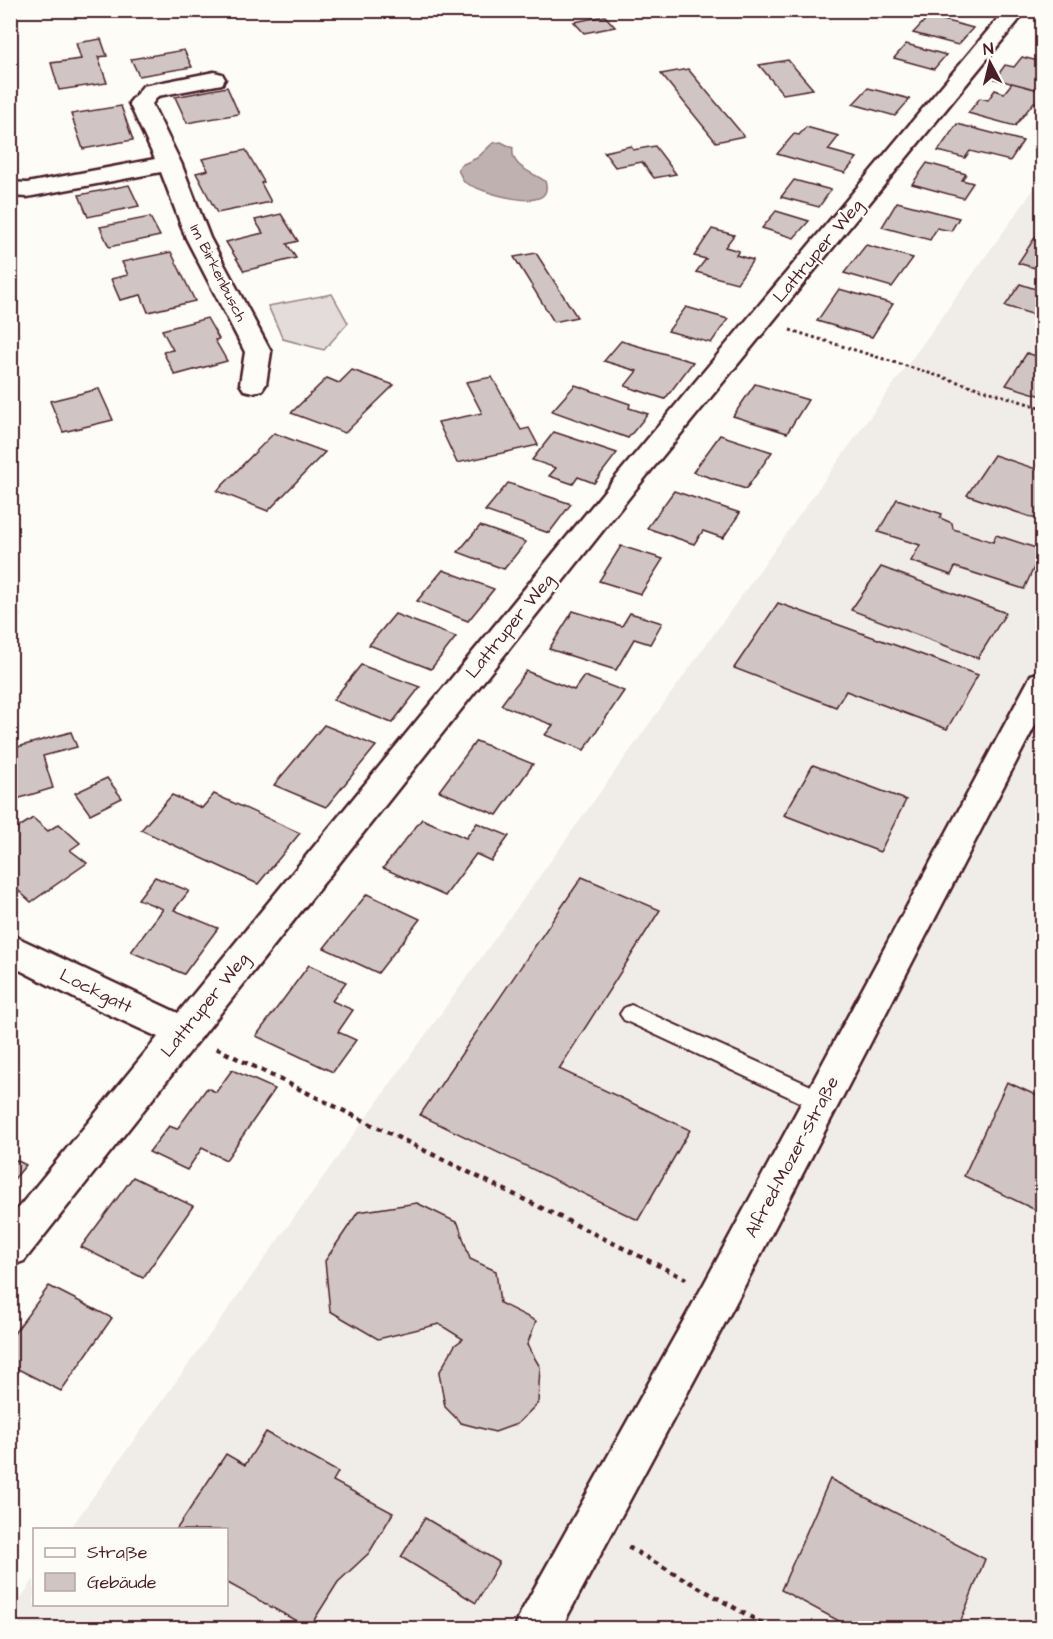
<svg xmlns="http://www.w3.org/2000/svg" width="1053" height="1639" font-family="'Architects Daughter',sans-serif">
<style>
.built{fill:#f0ece8}
.green{fill:#e3dcda;stroke:#967e82;stroke-width:1.5}
.water{fill:#c0b1b1;stroke:#91777b;stroke-width:1.5}
.building{fill:#d0c5c4;stroke:#4a1f2b;stroke-width:1.5}
.lines{fill:none;stroke-linecap:round;stroke-linejoin:round}
.lane-casing{stroke:#4a1f2b;stroke-width:4}
.street-casing{stroke:#4a1f2b;stroke-width:5}
.path-far1{stroke:#4a1f2b;stroke-width:3;stroke-dasharray:3 3;stroke-linecap:butt}
.path{stroke:#4a1f2b;stroke-width:4.5;stroke-dasharray:5 5;stroke-linecap:butt}
.lane{fill:#fdfcf7;fill-rule:evenodd}
.street{fill:#fdfcf7;fill-rule:evenodd}
.labels{text-anchor:middle;dominant-baseline:central;stroke-width:4.5;stroke-linejoin:round;paint-order:stroke}
.far-street-label{font-size:15px;fill:#4a1f2b;stroke:#fdfcf7}
.street-label{font-size:18px;fill:#4a1f2b;stroke:#fdfcf7}
</style>
<rect width="100%" height="100%" fill="#fdfcf7"/>
<filter id="ink" filterUnits="userSpaceOnUse"><feTurbulence type="fractalNoise" baseFrequency=".0167" numOctaves="2"/><feDisplacementMap in="SourceGraphic" scale="12" xChannelSelector="R" yChannelSelector="G"/><feConvolveMatrix kernelMatrix="1 2 1 2 8 2 1 2 1" color-interpolation-filters="sRGB"/></filter>
<g filter="url(#ink)">
<path class="built" d="M1042 178V1628H11V1612L34 1579V1604H226V1530L70 1529Z"/>
<path class="green" d="M332 294 348 323 324 350 283 339 268 306Z"/>
<path class="water" d="M501 142 513 148C510 167 532 172 545 181 557 218 476 190 464 182L458 170 461 165 477 158 493 143Z"/>
<g class="building">
<path d="M133 10H175L136 17Z"/>
<path d="M605 16 615 27 584 33 574 22Z"/>
<path d="M929 16 973 28 958 45 913 33Z"/>
<path d="M101 39 107 56 98 57 107 83 59 90 51 63 81 59 76 43Z"/>
<path d="M906 44 946 55 934 69 894 58Z"/>
<path d="M184 50 192 67 139 76 131 59Z"/>
<path d="M1022 57 1042 62V83L1038 90 995 79 1005 65 1014 67Z"/>
<path d="M788 60 813 89 783 94 759 65Z"/>
<path d="M688 69 744 136 716 142 661 74Z"/>
<path d="M1012 83 1042 91V104L1034 102 1015 126 968 113 980 98 988 100 995 90 1004 93Z"/>
<path d="M227 87 239 114 187 123 175 97Z"/>
<path d="M868 88 910 99 895 116 853 104Z"/>
<path d="M121 106 133 140 83 149 71 114Z"/>
<path d="M957 124 1023 141 1010 161 970 151 965 158 938 151Z"/>
<path d="M806 127 839 136 828 150 857 158 845 173 777 154 794 134 799 135Z"/>
<path d="M631 146 633 150 655 146 676 174 654 178 642 162 615 167 604 152Z"/>
<path d="M246 150 264 182 261 183 271 202 217 213 196 173 208 170 202 159Z"/>
<path d="M927 163 966 174 962 180 973 183 963 198 912 184Z"/>
<path d="M794 180 831 190 819 207 781 197Z"/>
<path d="M129 185 139 206 88 217 79 195Z"/>
<path d="M897 202 959 218 951 231 937 228 930 240 882 227Z"/>
<path d="M776 211 809 221 794 238 762 228Z"/>
<path d="M281 214 298 241 287 244 296 258 244 271 226 242 263 233 255 220Z"/>
<path d="M150 217 160 236 109 247 100 227Z"/>
<path d="M1042 227V270L1018 263Z"/>
<path d="M712 229 734 235 725 247 739 251 736 255 753 260 737 283 696 272 706 259 694 256Z"/>
<path d="M866 245 913 258 892 287 844 273Z"/>
<path d="M171 252 195 301 148 312 141 295 120 300 111 279 128 275 122 262Z"/>
<path d="M536 253 577 317 554 322 514 257Z"/>
<path d="M1020 284 1042 291V317L1005 306Z"/>
<path d="M839 289 893 304 872 337 817 321Z"/>
<path d="M686 307 728 319 711 343 668 331Z"/>
<path d="M207 318 219 339 215 340 227 361 175 375 163 352 173 350 162 330Z"/>
<path d="M621 341 693 362 665 399 625 386 637 371 604 361Z"/>
<path d="M1027 353 1042 358V396L1006 385Z"/>
<path d="M352 370 394 385 345 433 291 413 327 378 339 383Z"/>
<path d="M492 377 521 430 529 428 538 445 457 463 438 422 482 413 466 382Z"/>
<path d="M755 384 808 400 787 433 733 416Z"/>
<path d="M575 385 630 404 629 408 648 414 628 438 552 411Z"/>
<path d="M99 389 113 420 63 432 50 401Z"/>
<path d="M554 432 617 453 594 483 578 477 573 484 549 476 556 468 532 460Z"/>
<path d="M274 433 325 452 268 511 217 491Z"/>
<path d="M720 435 772 452 746 489 693 472Z"/>
<path d="M994 455 1042 471V521L967 495Z"/>
<path d="M508 483 571 504 549 533 485 511Z"/>
<path d="M674 491 740 513 723 538 703 531 694 544 647 528Z"/>
<path d="M897 499 942 514 940 518 952 523 953 529 993 542 996 535 1042 550 1024 589 955 567 951 575 911 561 920 545 878 532Z"/>
<path d="M480 526 526 542 504 569 458 552Z"/>
<path d="M621 546 663 559 641 594 599 581Z"/>
<path d="M881 567 1006 613 978 658 851 610Z"/>
<path d="M443 570 494 589 468 621 417 601Z"/>
<path d="M10 585 19 615 10 617Z"/>
<path d="M778 603 978 675 947 729 846 691 836 707 734 668Z"/>
<path d="M573 611 622 626 630 613 662 623 650 644 634 639 616 670 549 649Z"/>
<path d="M395 614 456 637 431 669 369 645Z"/>
<path d="M361 665 420 687 392 723 333 700Z"/>
<path d="M526 671 574 690 584 676 624 691 584 750 545 735 553 725 501 705Z"/>
<path d="M324 725 376 746 326 807 274 785Z"/>
<path d="M71 732 77 747 43 756 53 788 10 801V763L18 761 14 748Z"/>
<path d="M476 741 533 764 497 815 439 791Z"/>
<path d="M813 765 906 800 880 852 784 815Z"/>
<path d="M107 778 122 798 90 814 75 793Z"/>
<path d="M214 794 300 833 258 884 141 830 172 795 202 808Z"/>
<path d="M33 818 48 831 59 824 80 843 70 850 87 863 31 902 10 883V833Z"/>
<path d="M422 819 466 838 477 823 509 836 491 861 476 854 445 896 383 868Z"/>
<path d="M155 877 189 891 174 910 218 928 184 974 131 952 163 909 138 899Z"/>
<path d="M582 877 660 910 559 1069 690 1130 638 1220 420 1115Z"/>
<path d="M367 894 420 919 378 973 324 948Z"/>
<path d="M309 965 346 982 332 1001 353 1010 338 1032 356 1040 333 1072 256 1036Z"/>
<path d="M232 1070 275 1089 226 1160 202 1148 187 1170 149 1152 169 1126 177 1129 207 1088 216 1092Z"/>
<path d="M1007 1082 1042 1098V1213L964 1176Z"/>
<path d="M10 1157 26 1165 10 1184Z"/>
<path d="M133 1177 193 1206 143 1278 81 1247Z"/>
<path d="M417 1203 458 1223 470 1259 496 1271 500 1303 536 1321 527 1345 540 1367 538 1403 517 1424 495 1432 461 1423 445 1407 439 1373 455 1345 463 1339 439 1324 378 1339 330 1311 325 1261 358 1212Z"/>
<path d="M49 1286 112 1318 61 1391 10 1365V1339Z"/>
<path d="M266 1432 338 1472 333 1481 393 1513 369 1553 338 1582 309 1628 226 1582V1530H176L226 1454 245 1465Z"/>
<path d="M830 1479 985 1559 958 1628H936L930 1625 928 1628H852L781 1590Z"/>
<path d="M425 1518 499 1562 476 1603 401 1557Z"/>
</g>
<g class="lines">
<defs>
<path id="lane" d="M631 1005 829 1094 832 1101 829 1108 821 1110 813 1108 624 1020 620 1014 624 1008Z"/>
<g id="street">
<path d="M1005 10H1027L635 490 24 1261 10 1266V1218L158 1037 84 1003 10 965V934L178 1013 615 478Z"/>
<path d="M214 72 222 74 225 79 222 84 158 96 152 104 181 163 210 238 271 352 266 384 262 390 253 392 244 390 240 384 245 352 186 238 161 172 27 197 10 196V182L27 183 155 159 129 103 143 86Z"/>
<path d="M1042 672V712L733 1308 561 1628H515L521 1612 705 1282 1027 683 1031 675Z"/>
</g>
</defs>
<use href="#lane" class="lane-casing"/>
<use href="#street" class="street-casing"/>
<path class="path-far1" d="M790 330 1042 408"/>
<g class="path">
<path d="M216 1048 686 1279"/>
<path d="M628 1547 770 1628"/>
</g>
<use href="#lane" class="lane"/>
<use href="#street" class="street"/>
</g>
</g>
<g class="labels">
<g class="far-street-label">
<text transform="translate(218 273) rotate(63)">Im Birkenbusch</text>
</g>
<g class="street-label">
<text transform="translate(818 251) rotate(-50)">Lattruper Weg</text>
<text transform="translate(510 626) rotate(-51)">Lattruper Weg</text>
<text transform="translate(96 991) rotate(26)">Lockgatt</text>
<text transform="translate(205 1005) rotate(-51)">Lattruper Weg</text>
<text transform="translate(792 1157) rotate(-62)">Alfred-Mozer-Straße</text>
</g>
</g>
<rect width="1053" height="1639" fill="none" stroke="#fdfcf7" stroke-width="36"/>
<rect x="18" y="18" width="1017" height="1603" fill="none" stroke="#4a1f2b" stroke-width="2" filter="url(#ink)"/>
<rect x="33" y="1528" width="195" height="78" fill="#fdfcf7" stroke="#b5a4a5" stroke-width="1.5"/>
<rect x="45" y="1548" width="30" height="9" fill="#fdfcf7" stroke="#b5a4a5" stroke-width="1.5"/>
<text x="87" y="1558" font-size="18" fill="#4a1f2b">Straße</text>
<rect x="45" y="1573" width="30" height="18" fill="#d0c5c4" stroke="#b5a4a5" stroke-width="1.5"/>
<text x="87" y="1588" font-size="18" fill="#4a1f2b">Gebäude</text>
<g transform="translate(990 63) rotate(353)" stroke="#fdfcf7" stroke-width="4.5" paint-order="stroke">
<path d="M0-4.5L10 22L0 15L-10 22Z" fill="#4a1f2b"/>
<text y="-9" font-size="16" font-weight="bold" text-anchor="middle" fill="#4a1f2b">N</text>
</g>
</svg>
